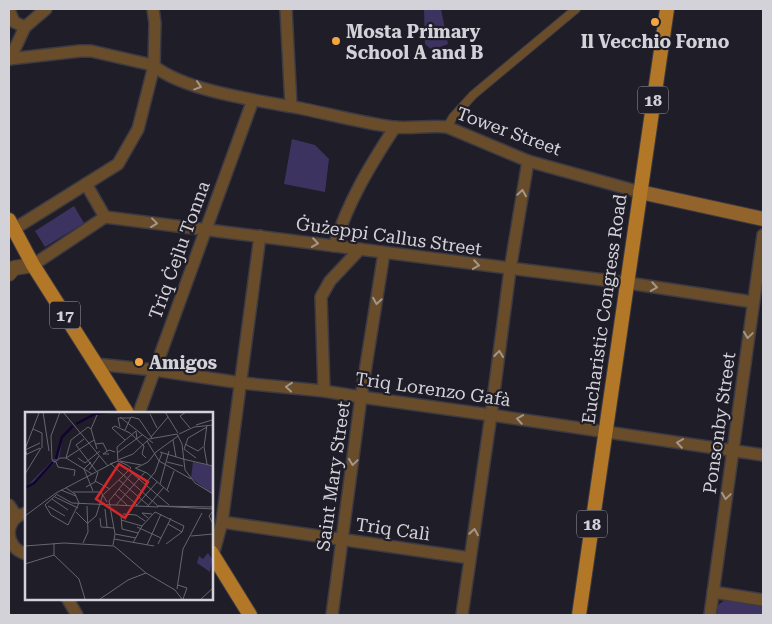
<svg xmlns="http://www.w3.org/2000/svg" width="772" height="624" font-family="'Roboto Serif',serif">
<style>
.green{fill:#3d3360}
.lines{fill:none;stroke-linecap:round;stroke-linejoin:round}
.pedestrian-casing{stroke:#3c3a43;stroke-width:10}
.minor-casing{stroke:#3c3a43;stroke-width:14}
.tertiary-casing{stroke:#3c3a43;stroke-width:16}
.secondary-casing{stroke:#3c3a43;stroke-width:16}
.primary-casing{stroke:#3c3a43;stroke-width:16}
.pedestrian{stroke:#694c2a;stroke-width:8}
.minor{stroke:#694c2a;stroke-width:11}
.tertiary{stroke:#694c2a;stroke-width:14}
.secondary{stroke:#92642b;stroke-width:14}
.primary{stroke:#b37728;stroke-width:14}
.oneway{stroke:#a3968a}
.poi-dot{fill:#f2a541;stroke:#1f1d27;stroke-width:2}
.labels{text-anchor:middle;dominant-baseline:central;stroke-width:4.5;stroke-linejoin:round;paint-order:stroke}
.shield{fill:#1f1d27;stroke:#9d9ca4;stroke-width:1}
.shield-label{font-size:16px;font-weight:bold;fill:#d3d2d9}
.poi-label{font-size:18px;font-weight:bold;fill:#d3d2d9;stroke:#1f1d27;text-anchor:start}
.street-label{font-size:18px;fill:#d3d2d9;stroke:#1f1d27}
.inset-river{fill:none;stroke:#12042e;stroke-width:2.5}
.inset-road{fill:none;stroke:#67656e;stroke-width:1}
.view{fill:#d62828;fill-opacity:0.15;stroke:#d62828;stroke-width:2.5}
.inset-edge{fill:none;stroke:#d3d2d9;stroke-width:2.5}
</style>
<rect width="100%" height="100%" fill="#1f1d27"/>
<g class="green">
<path d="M424 9H441L448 44 432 50 425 44Z"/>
<path d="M292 139 315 145 329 159 325 192 284 184Z"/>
<path d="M74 206 84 223 45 247 35 231Z"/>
<path d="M725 600 763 606V615H717L718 605Z"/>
</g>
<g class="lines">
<defs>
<path id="pedestrian" d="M447 127 453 117 473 95 576 9"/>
<g id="minor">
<path d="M286 9 291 106"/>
<path d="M9 10 14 22 25 27"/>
<path d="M9 59 80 51H91L148 64"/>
<path d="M10 59 25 27 46 9"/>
<path d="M154 66C186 92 263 101 304 109 333 115 363 123 393 127 411 129 429 125 447 127L528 161 640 192"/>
<path d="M86 184 105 217"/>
<path d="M14 229 118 164 138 129 154 66 155 23 153 9"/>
<path d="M334 246C349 200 369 167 395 127"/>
<path d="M33 265 105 217 628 283 753 302"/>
<path d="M96 364 154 370 242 383 324 391 361 397 491 415 763 455"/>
<path d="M324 391 321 297 330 281 360 249"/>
<path d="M139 413 253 100"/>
<path d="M9 505 17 517"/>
<path d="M26 513C3 518 4 548 26 554"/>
<path d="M222 522 470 558"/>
<path d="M213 555 222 522 260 236"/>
<path d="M713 592 763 600"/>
<path d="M67 598 77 615"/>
<path d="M332 615 361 397 384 253"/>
<path d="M462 615 491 415 510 270 528 161"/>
<path d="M710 615 763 235"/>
</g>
<path id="tertiary" d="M9 274 14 268 33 265"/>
<path id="secondary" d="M640 192 763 219"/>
<g id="primary">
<path d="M9 220 33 265 127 413"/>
<path d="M211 552 250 615"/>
<path d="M579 615 667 9"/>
</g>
</defs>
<use href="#pedestrian" class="pedestrian-casing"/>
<use href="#minor" class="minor-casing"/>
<use href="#tertiary" class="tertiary-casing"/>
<use href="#secondary" class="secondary-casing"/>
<use href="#primary" class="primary-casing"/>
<use href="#pedestrian" class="pedestrian"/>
<use href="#minor" class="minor"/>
<use href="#tertiary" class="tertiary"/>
<use href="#secondary" class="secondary"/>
<use href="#primary" class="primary"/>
</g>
<defs><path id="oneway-chevron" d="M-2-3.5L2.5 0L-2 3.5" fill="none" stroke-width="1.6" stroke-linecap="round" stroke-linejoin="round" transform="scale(1.25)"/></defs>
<g class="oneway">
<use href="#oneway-chevron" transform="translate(198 86) rotate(18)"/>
<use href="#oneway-chevron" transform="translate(522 193) rotate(-81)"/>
<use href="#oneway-chevron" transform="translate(154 223) rotate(7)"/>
<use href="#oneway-chevron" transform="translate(315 243) rotate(8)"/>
<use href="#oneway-chevron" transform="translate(476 265) rotate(8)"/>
<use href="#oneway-chevron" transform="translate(654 287) rotate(9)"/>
<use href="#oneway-chevron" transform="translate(377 301) rotate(99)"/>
<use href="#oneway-chevron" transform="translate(748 335) rotate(98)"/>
<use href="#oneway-chevron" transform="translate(499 354) rotate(-83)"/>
<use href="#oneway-chevron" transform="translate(289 387) rotate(-175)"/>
<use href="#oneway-chevron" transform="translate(520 419) rotate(-171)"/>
<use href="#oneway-chevron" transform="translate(680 443) rotate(-172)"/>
<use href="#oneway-chevron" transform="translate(353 462) rotate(98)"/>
<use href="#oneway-chevron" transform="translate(726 496) rotate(98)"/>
<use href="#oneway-chevron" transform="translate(474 532) rotate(-81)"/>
</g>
<g class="poi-dot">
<circle cx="655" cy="22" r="5"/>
<circle cx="336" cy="41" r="5"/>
<circle cx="139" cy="362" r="5"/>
</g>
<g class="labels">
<g class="shield">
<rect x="638" y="86.5" width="30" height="27" rx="4"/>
<rect x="50" y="301.5" width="30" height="27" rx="4"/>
<rect x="577" y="510.5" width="30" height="27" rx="4"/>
</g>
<g class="shield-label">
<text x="653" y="100">18</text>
<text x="65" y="315">17</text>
<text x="592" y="524">18</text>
</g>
<g class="poi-label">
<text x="346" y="31">Mosta Primary<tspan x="346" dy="21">School A and B</tspan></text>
<text x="655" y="41" text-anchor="middle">Il Vecchio Forno</text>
<text x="149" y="362">Amigos</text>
</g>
<g class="street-label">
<text transform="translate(509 131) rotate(20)">Tower Street</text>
<text transform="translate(389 236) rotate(8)">Ġużeppi Callus Street</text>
<text transform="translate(179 250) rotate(-70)">Triq Ċejlu Tonna</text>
<text transform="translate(604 309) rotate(-82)">Eucharistic Congress Road</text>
<text transform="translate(433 389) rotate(8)">Triq Lorenzo Gafà</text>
<text transform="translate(719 423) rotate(-82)">Ponsonby Street</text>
<text transform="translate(333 476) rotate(-82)">Saint Mary Street</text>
<text transform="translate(393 529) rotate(8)">Triq Calì</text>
</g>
</g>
<g transform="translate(25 412)">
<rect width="188" height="188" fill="#1f1d27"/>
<path d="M37 31 34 46 9 72 0 76 32 44ZM168 50 187 54V82L166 66ZM183 141 187 147 185 160 172 151 174 144 178 147Z" fill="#3d3360"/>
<path class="inset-river" d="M51 12 70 2 85 0M31 47 37 25 48 14M0 76 9 71 28 50"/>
<path class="inset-road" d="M18 0 24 39M35 0 26 24 27 48 30 50 35 46H41L59 57 68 79M38 0 83 54M140 0 153 21M161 0 155 4 165 16M125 2 132 16M72 3 66 17 72 37M95 5 128 31M171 13 187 8M95 15 93 6H106M8 17 17 21V36M100 18 106 5 114 7 127 26M152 22 157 32 160 58 170 71 188 82M154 22 169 15 188 13M126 25 143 5M59 27 51 33 72 60M100 28 87 16 90 14 105 21 119 34 117 42 121 46M148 28 151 45M122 29 134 49 166 67M71 32 78 31 82 39M160 32 173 39 178 35M0 38 15 31M135 40 158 47M92 41 117 23M84 42H78L84 38 90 40M0 43 15 36M2 43 0 37 14 1M41 46 46 28 63 15 66 17M41 46 69 28M53 46 60 51 75 39M171 46 159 37 163 26 182 15M158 47 188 54M93 48 108 42 124 27 152 22M93 49 92 35 111 19 112 27M95 49 116 53M31 50 33 55 50 58 49 64M66 50 59 57 67 62M142 50 158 54M85 52 93 49 102 53 106 56 99 63M86 52 132 93M182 52 179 35 182 13M110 56 122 61 144 80M111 56 123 50 131 40 153 24M64 58 74 44M107 61 144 93M0 62 16 36M94 68 124 94M70 69 85 77M120 72 130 60 137 41M135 72 144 39M61 75 70 70 73 60M94 77 112 93M36 78 51 84M142 78 149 59M48 80H76L82 90M31 81 88 51M31 82 47 91 133 95M79 82 99 63M90 82 102 93M31 83 20 93 26 103 43 113 54 91 50 82 41 76M30 85 53 96M27 87 43 98M91 93 120 60M23 94 40 104M111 94 132 70M123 94 139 75M187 95 132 94 188 97M80 97 82 115M188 99 184 104 188 112M51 100 62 111M98 102 111 103 120 109M96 103 97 117 113 121M0 104 31 81M75 106 76 115 89 116M123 106 117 101 127 102M96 108 117 114M63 111 71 104 78 82M143 112 157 120M112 115 136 126M90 122 111 126M166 124 188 122M89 127 129 134M29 131V143L54 167 60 187M58 131 63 120 62 94M108 131 117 114 130 100 159 114 157 120 141 132M133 132 146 106M88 133 90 122 84 89 107 61M122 133 136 102M0 134 39 131 89 134 121 161 150 178 157 187M0 152 29 143M153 173 162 176 158 187M152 177 158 137 177 101M75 187 103 168 121 161M176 187 188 176"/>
<path class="view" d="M94 52 123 70 100 106 71 87Z"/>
<rect width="188" height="188" class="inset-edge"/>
</g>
<rect width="772" height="624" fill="none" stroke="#d3d2d9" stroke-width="20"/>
</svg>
